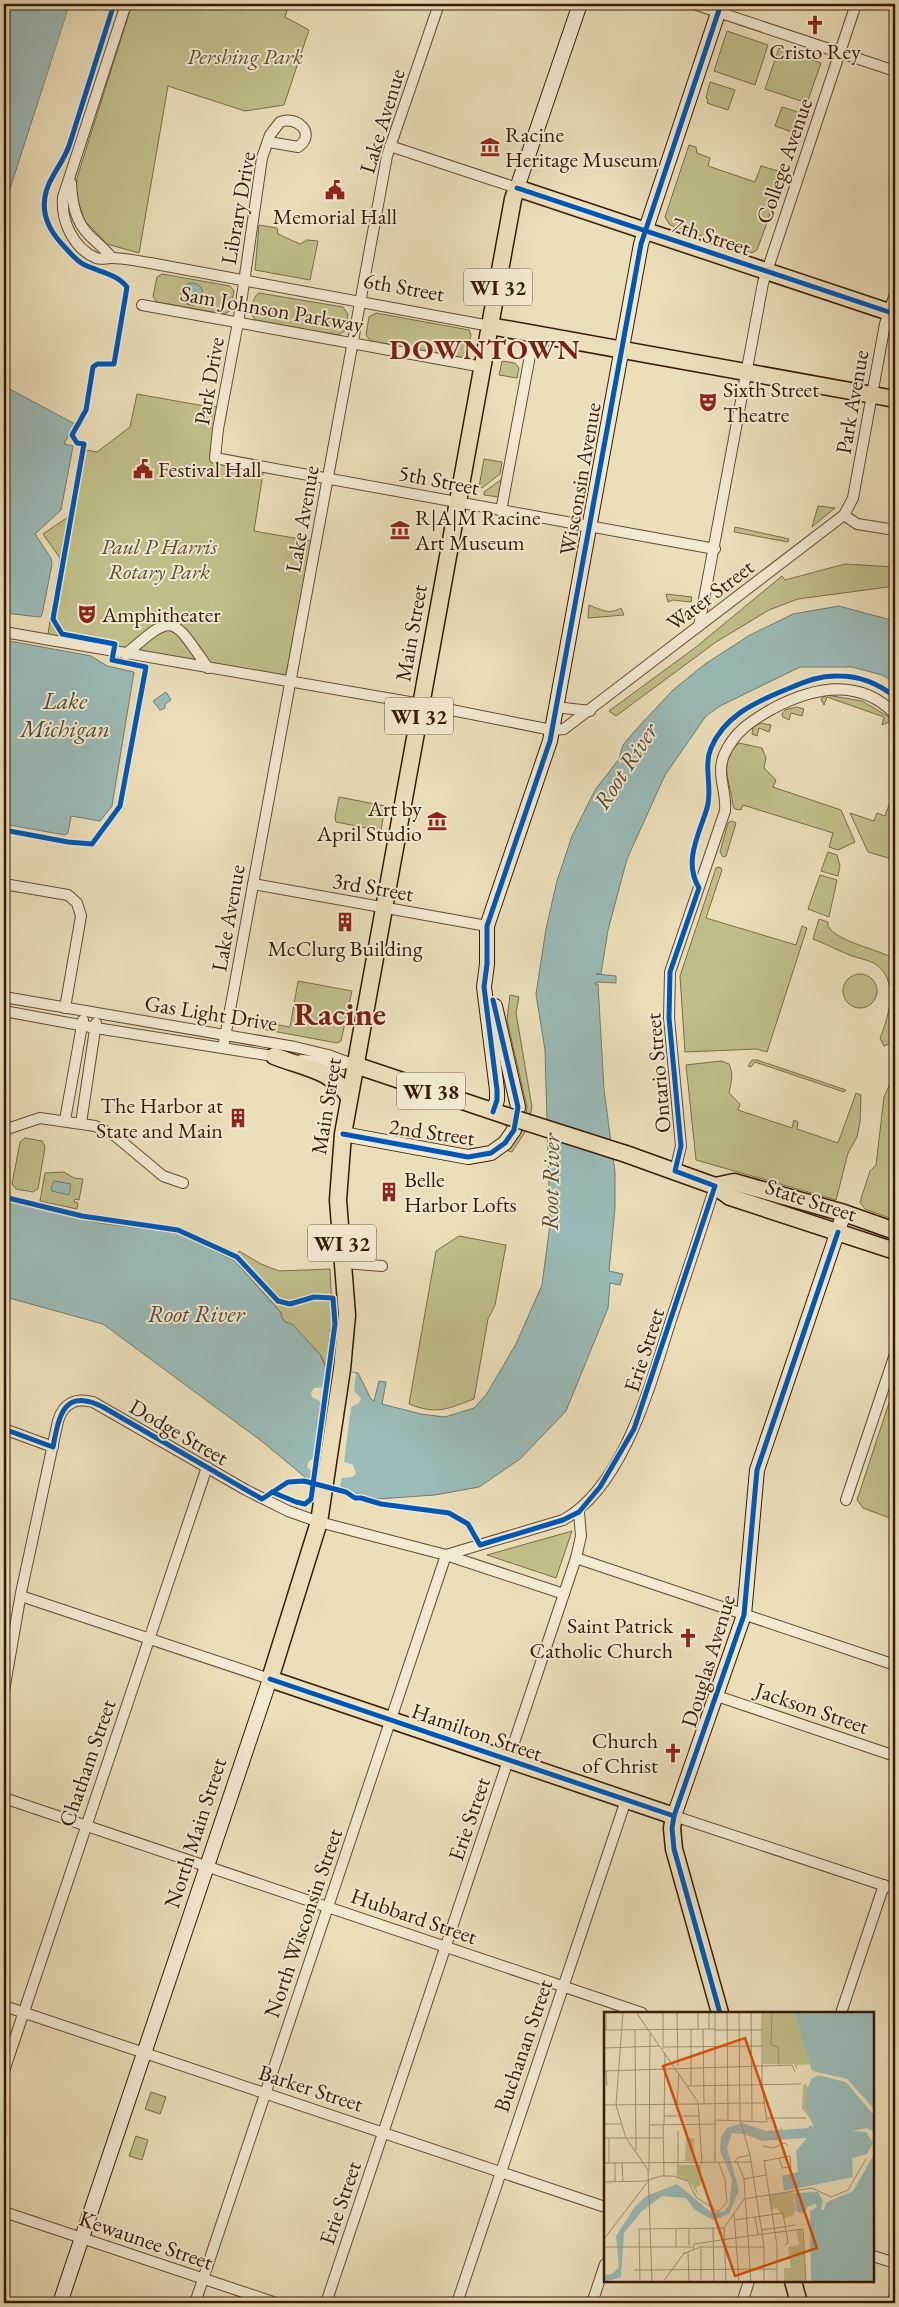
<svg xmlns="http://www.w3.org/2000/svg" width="899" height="2307" font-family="'EB Garamond',serif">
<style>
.green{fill:#c0bf8a;stroke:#7c6c48}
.water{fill:#9bbbb8;stroke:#737b70}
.pier{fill:#ebdfba}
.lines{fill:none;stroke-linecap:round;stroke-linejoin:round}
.street-casing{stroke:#644b32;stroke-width:12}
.secondary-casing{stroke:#371a05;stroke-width:16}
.primary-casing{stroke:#371a05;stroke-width:19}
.street{stroke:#f2ead2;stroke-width:10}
.secondary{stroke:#f2ead2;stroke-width:14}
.primary{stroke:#ebdfba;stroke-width:16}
.primary-bridge-casing{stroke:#371a05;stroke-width:19;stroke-linecap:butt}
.primary-bridge{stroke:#ebdfba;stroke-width:16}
.cycleway-casing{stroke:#f2ead2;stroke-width:8}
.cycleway{stroke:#0057b8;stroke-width:5}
.labels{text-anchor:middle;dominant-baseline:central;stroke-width:4;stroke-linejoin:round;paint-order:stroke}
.shield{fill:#f2ead2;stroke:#6f5842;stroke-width:1}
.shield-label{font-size:21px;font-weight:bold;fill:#371a05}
.poi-label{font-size:22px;fill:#371a05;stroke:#f2ead2;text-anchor:start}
.park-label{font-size:22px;font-style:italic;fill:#604c2d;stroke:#f2ead2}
.street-label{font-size:22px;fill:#371a05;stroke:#f2ead2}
.water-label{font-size:24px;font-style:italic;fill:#554a3b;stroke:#f2ead2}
.district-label{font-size:28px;font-weight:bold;letter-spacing:1px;fill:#7a1f14;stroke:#f2ead2}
.town-label{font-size:32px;font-weight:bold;fill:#7a1f14;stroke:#f2ead2}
.inset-road{fill:none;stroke:#a39072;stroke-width:1}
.view{fill:#d6530b;fill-opacity:0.15;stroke:#d6530b;stroke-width:2.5}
.inset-edge{fill:none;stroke:#371a05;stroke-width:2.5}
</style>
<rect width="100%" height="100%" fill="#ebdfba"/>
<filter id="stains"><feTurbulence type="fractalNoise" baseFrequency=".004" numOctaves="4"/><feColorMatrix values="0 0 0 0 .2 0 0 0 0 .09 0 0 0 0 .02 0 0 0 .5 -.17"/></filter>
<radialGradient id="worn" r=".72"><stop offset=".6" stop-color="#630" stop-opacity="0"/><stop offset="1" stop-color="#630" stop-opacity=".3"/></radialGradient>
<g class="green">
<path d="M132 4H289L285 17 309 30 284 105 245 111 168 86 139 253 107 244 85 221 76 196 77 178Z"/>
<path d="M727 31 768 45 755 85 714 71Z"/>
<path d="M779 48 821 63 807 103 765 89Z"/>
<path d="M710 82 735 90 728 110 707 103 708 99 706 98Z"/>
<path d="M782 107 804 114 798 134 775 126Z"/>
<path d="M689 145 696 147 697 153 710 158 708 166 755 182 761 166 785 173 757 250 752 253 670 225 665 217Z"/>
<path d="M259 225 277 228 278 234 300 244 307 240 318 241 310 280 255 270Z"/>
<path d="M162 274 230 286 234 291 230 311 224 314 157 302 153 297 157 277Z"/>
<path d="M259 293 343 307 348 314 345 331 338 335 255 320C249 313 252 297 259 293Z"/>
<path d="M376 313 469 330 471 335 467 355 463 358 371 341 366 335 369 317Z"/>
<path d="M502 361 515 363 519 368 517 378 499 375Z"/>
<path d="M137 394 210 407 222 406 216 458 264 467 254 531 317 542 292 683 47 640 60 558 43 534 68 517 80 449 97 452 130 427Z"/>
<path d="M484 459 502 462 500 474 482 488 479 487Z"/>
<path d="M502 479 499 497 484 495V492Z"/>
<path d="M818 506 835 508 812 527Z"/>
<path d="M735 527 789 539 788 542 734 532Z"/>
<path d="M845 564 895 567V586L798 599 769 610 716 642 616 716 609 711 696 647 782 576 785 580Z"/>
<path d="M666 594 692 597 691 602 673 600 668 602Z"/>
<path d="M589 605C601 610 610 615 621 608L624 615 588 618Z"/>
<path d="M827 695 862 701 889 717V722L882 725 884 717 827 697 824 705 821 699Z"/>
<path d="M796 707 804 709 802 716 791 713 789 720 783 717 782 714 785 710Z"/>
<path d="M760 723 771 725 769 732 759 728 757 736 752 734 753 727Z"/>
<path d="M739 743 762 748 766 758 764 768 776 780 773 787 841 810 855 842 838 850 829 847 833 833 743 805 741 810 735 809C731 804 733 799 731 794 727 775 721 757 739 743Z"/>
<path d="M895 788V860L868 852 850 813 874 821 877 813 885 816Z"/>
<path d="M339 797 385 806 381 831 336 822 335 817Z"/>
<path d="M731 821 736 823 726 856 723 857 720 852 728 823Z"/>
<path d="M828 852 837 855 840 866 838 876 821 871Z"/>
<path d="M720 867 722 870 706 918 796 945 802 926 807 928 767 1052 757 1049 685 1052 680 976 716 868Z"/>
<path d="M820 875 837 880 829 917 808 909Z"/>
<path d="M819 919 828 922V926C837 942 878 949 895 959V1034L891 1043 884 1046 880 1038C890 1014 899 978 874 963 867 960 859 958 852 956 839 951 826 944 813 939Z"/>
<circle cx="860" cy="991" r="17"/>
<path d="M298 981 352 991 341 1041 337 1043 245 1026 242 1023V1018L290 1027Z"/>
<path d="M510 995 519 997 516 1013 532 1107 527 1129 512 1152 508 1151 524 1128 527 1107 507 1020Z"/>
<path d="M752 1060H757L846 1090 844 1092 755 1062 751 1067 748 1066Z"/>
<path d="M721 1061 729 1064C734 1075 731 1082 729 1093L740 1104 738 1110 792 1128 794 1120 798 1122 797 1129 838 1143 855 1096 856 1093 861 1095 860 1122 857 1137 848 1153 836 1200 696 1160 686 1065Z"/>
<path d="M895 1072V1220L865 1209 860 1202 870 1171 876 1165 884 1097Z"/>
<path d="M25 1138 42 1141 45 1147 38 1189 33 1192 16 1189 12 1184 20 1142Z"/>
<path d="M64 1172 74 1178 83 1179 79 1200 75 1199 74 1202 78 1203 77 1209 40 1201 45 1173Z"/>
<path d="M459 1236 506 1245 495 1305 488 1319 474 1399C447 1409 437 1415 409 1404L436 1251Z"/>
<path d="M239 1251 261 1264 279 1271 330 1269 333 1329H330V1332H332V1339H329V1342L332 1343 328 1369 320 1354 285 1322 281 1316 282 1314 235 1261Z"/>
<path d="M895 1385V1520L863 1508 857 1500Z"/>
<path d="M572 1531 556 1578 487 1555Z"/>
<path d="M151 2092 166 2097 160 2114 145 2109Z"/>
<path d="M136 2136 148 2140 142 2160 129 2156Z"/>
</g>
<g class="water">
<path d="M4 4H70L4 207Z"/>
<circle cx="192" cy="294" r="11"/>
<path d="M4 386 75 424 64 444 73 446 61 510 35 534 51 558 52 564 42 615 40 617 4 613Z"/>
<path d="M839 606 895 621V682L882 675 852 667H800L720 706 706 716 665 775 627 859 608 930 601 974H596L616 976V983L596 982 595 984H598L604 1090 615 1172V1208L609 1271 623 1274 620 1285 610 1283 608 1308 566 1411 520 1459 479 1487 435 1495 377 1499 312 1483 264 1443 103 1324 9 1298 4 1314V1200L99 1223 177 1233 235 1261 282 1314 281 1316 285 1322 292 1324 320 1354 326 1369 358 1373 371 1399 374 1401 379 1381 386 1382 382 1404 421 1414 445 1417 474 1408 486 1395 516 1344 542 1285 550 1224 549 1190 545 1050 536 994 546 929 557 881 572 836 595 790 619 759 623 745 641 724 673 690 705 664 750 635 793 614Z"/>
<path d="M4 640 91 656 107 666 134 672 112 806 100 821 71 816 68 833 65 835 4 824Z"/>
<path d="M166 692 171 700 165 704V708L160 710 153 701Z"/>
<path d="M54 1181 71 1184 69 1195 52 1191 51 1188Z"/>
</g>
<g class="pier">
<path d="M70 4 72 5 6 208 4 210Z"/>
<path d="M328 1369 356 1373 354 1391 361 1398 359 1403 351 1407 344 1462 353 1465 356 1474 352 1477 342 1478 339 1491 312 1485 313 1474 307 1466 309 1461 315 1458 323 1403 312 1397 311 1393 314 1388 326 1387Z"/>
</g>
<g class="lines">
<defs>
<g id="street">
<path d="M126 4 63 197C61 221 73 248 96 258 101 260 106 258 111 258 124 258 137 261 150 263L490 326"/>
<path d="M694 4 895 71"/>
<path d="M269 142 298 147C317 134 297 115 280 122L270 135 262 158 239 317 218 429 215 458 715 549"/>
<path d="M390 146 517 188"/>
<path d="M71 183C72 202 75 221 89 235 97 243 105 249 112 258"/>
<path d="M142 305 483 367"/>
<path d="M501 511 534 334"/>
<path d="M844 515 857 524 895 530"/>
<path d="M699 626 763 283 856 4"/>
<path d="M4 632 421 704 552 730 564 729 844 515 853 498 885 324 895 294"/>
<path d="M126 654C175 611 172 617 208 668"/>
<path d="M555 707 590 711"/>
<path d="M4 884 68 895 77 903 81 916 65 1008"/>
<path d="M253 884 487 926"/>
<path d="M4 997 295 1047 328 1055 355 1065"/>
<path d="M4 1011 96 1028 279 1057"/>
<path d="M223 1048 387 156 439 4"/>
<path d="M301 1060 344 1064"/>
<path d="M65 1120 83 1020"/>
<path d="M81 1123 96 1023"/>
<path d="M4 1130 40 1118 95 1126 114 1135 163 1176 183 1183"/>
<path d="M675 1171 681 1146 669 1018 670 972 725 811C727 791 716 775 724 755 734 732 751 721 772 709 813 687 859 677 895 714"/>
<path d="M344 1263 382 1266"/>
<path d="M4 1429 53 1447"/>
<path d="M846 1500 895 1354"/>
<path d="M446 1555 563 1520C624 1487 651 1382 671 1320 686 1275 701 1231 715 1186"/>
<path d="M576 1558 895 1665"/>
<path d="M21 1596 270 1679"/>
<path d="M4 1691 21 1593 58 1421C63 1404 75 1397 93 1402L246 1490 288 1511 319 1522 446 1555 564 1594"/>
<path d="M717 1696 895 1756"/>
<path d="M4 1798 642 2013"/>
<path d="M674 1816 895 1889"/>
<path d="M4 2006 605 2207"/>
<path d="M841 2013 884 1885"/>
<path d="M4 2071 207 1467"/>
<path d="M4 2212 276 2303"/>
<path d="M873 2256 895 2263"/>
<path d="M195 2303 446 1555"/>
<path d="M326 2303 576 1558 581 1536 579 1512"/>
<path d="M457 2303 626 1800"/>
<path d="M592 2303 605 2264"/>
<path d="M742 2303 749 2281"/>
<path d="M892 2303 895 2295"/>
</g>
<g id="secondary">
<path d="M517 188 580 4"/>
<path d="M493 1112 497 1100V1090L484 987 487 964V926L550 741 641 244 721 4"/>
<path d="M343 1134 468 1157 491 1153 505 1143 514 1130 518 1107 495 1006"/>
<path d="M674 1816 744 1615 757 1470 844 1213"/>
<path d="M60 2303 270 1679"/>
</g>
<g id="primary">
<path d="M490 326 895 399"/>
<path d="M274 1056C301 1067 333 1070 349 1097"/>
<path d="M355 1065 507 1116"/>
<path d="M626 1154 715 1186 730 1197 895 1251"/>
<path d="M715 1186 734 1182 844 1213 895 1231"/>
<path d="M720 2013 674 1849 672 1828 674 1816 270 1679 319 1522 342 1369 347 1315 338 1200 343 1134 513 199 517 188 895 314"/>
<path d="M793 2281 799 2303"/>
</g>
</defs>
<use href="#street" class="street-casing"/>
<use href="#secondary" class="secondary-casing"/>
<use href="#primary" class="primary-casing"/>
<use href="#street" class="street"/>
<use href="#secondary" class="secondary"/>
<use href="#primary" class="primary"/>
<defs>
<path id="primary-bridge" d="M507 1116 626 1154"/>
</defs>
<use href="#primary-bridge" class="primary-bridge-casing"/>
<use href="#primary-bridge" class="primary-bridge"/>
<defs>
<g id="cycleway">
<path d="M517 188 895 314"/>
<path d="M4 830 68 842 92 844 120 806 146 667 112 660 115 644 62 634 53 619 84 444 77 443 72 435 86 410 93 367 97 364H114L127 287C116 273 98 272 83 264 74 259 68 250 61 243 43 223 38 201 53 176 59 165 64 159 69 146L114 4"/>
<path d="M493 1112 497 1100V1090L484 987 487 964V926L550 741 641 244 721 4"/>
<path d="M343 1134 468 1157 491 1153 505 1143 514 1130 518 1107 493 1000"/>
<path d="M4 1197 82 1216 178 1230 237 1257 278 1301 290 1304 314 1297 333 1298 335 1324 311 1499 305 1504 296 1502 272 1492"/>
<path d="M4 1429 53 1447C59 1415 64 1387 103 1407L262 1499 288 1482 304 1481 346 1492 355 1498H361L381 1504 449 1513 468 1524 480 1545 563 1520 579 1512 600 1487 634 1429 715 1186 675 1171 681 1146 669 1018 670 972 699 888C683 861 699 835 707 808 713 788 703 767 711 748 724 717 752 704 780 692 800 684 817 675 839 676 860 676 879 684 895 697"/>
<path d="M270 1679 674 1816"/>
<path d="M720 2013 674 1849 672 1828 674 1816 744 1615 757 1470 838 1232"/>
</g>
</defs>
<use href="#cycleway" class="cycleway-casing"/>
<use href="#cycleway" class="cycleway"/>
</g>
<defs>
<symbol id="church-bare" viewBox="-9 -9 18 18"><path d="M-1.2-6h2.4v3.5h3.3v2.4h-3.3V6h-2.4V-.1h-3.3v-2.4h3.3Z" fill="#8f2418" stroke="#f2ead2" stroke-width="2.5" paint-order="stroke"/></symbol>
<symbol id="museum-bare" viewBox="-9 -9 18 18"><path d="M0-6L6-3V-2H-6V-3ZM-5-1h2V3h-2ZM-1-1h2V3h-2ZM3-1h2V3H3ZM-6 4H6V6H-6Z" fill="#8f2418" stroke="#f2ead2" stroke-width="2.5" paint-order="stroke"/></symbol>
<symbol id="civic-bare" viewBox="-9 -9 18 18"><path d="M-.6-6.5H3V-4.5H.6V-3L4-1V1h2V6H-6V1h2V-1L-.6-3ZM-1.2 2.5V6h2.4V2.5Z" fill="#8f2418" stroke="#f2ead2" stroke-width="2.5" paint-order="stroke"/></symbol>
<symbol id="theatre-bare" viewBox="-9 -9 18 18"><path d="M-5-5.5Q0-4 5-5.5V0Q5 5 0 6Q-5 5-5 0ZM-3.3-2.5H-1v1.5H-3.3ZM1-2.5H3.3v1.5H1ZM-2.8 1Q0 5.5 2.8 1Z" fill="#8f2418" stroke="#f2ead2" stroke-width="2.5" paint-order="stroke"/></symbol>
<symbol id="building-bare" viewBox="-9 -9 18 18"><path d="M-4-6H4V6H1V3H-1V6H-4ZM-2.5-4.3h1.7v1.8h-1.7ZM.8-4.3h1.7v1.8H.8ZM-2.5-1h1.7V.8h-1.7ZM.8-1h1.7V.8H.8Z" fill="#8f2418" stroke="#f2ead2" stroke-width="2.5" paint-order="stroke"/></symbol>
</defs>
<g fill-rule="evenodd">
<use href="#church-bare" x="801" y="11" width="28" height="28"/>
<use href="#museum-bare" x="476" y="133" width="28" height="28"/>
<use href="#civic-bare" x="321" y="176" width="28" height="28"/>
<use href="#theatre-bare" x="694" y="388" width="28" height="28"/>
<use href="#civic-bare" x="129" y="455" width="28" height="28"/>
<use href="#museum-bare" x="386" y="516" width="28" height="28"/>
<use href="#theatre-bare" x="73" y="600" width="28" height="28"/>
<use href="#museum-bare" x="423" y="807" width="28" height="28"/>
<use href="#building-bare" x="331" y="908" width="28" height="28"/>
<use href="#building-bare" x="224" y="1104" width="28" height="28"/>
<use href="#building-bare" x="375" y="1178" width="28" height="28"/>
<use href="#church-bare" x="674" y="1624" width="28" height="28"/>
<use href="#church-bare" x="659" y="1739" width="28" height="28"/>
</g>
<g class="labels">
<g class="shield">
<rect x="464" y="268.5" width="68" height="37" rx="4"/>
<rect x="385" y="697.5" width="68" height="37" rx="4"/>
<rect x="397" y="1072.5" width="68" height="37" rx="4"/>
<rect x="308" y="1224.5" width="68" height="37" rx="4"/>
</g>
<g class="shield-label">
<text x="498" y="287">WI 32</text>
<text x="419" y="716">WI 32</text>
<text x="431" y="1091">WI 38</text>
<text x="342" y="1243">WI 32</text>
</g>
<g class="poi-label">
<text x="815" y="51" text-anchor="middle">Cristo Rey</text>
<text x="505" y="134">Racine<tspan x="505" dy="25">Heritage Museum</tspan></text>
<text x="335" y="216" text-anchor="middle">Memorial Hall</text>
<text x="723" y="389">Sixth Street<tspan x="723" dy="25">Theatre</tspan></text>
<text x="158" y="469">Festival Hall</text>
<text x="415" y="517">R|A|M Racine<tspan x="415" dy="25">Art Museum</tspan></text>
<text x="102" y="614">Amphitheater</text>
<text x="422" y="808" text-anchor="end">Art by<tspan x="422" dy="25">April Studio</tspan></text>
<text x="345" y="948" text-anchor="middle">McClurg Building</text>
<text x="223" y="1105" text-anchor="end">The Harbor at<tspan x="223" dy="25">State and Main</tspan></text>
<text x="404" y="1179">Belle<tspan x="404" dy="25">Harbor Lofts</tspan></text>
<text x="673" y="1625" text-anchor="end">Saint Patrick<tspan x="673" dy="25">Catholic Church</tspan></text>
<text x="658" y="1740" text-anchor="end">Church<tspan x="658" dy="25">of Christ</tspan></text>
</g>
<g class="park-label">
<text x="245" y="56">Pershing Park</text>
<text x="159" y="546">Paul P Harris<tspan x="159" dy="25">Rotary Park</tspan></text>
</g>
<g class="street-label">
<text transform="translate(382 121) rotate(-73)">Lake Avenue</text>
<text transform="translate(784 161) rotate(-71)">College Avenue</text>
<text transform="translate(238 208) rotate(-80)">Library Drive</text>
<text transform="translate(711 236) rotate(18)">7th Street</text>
<text transform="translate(404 287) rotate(10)">6th Street</text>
<text transform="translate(272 309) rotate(10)">Sam Johnson Parkway</text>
<text transform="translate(209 381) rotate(-80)">Park Drive</text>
<text transform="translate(852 402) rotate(-80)">Park Avenue</text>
<text transform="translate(580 479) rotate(-80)">Wisconsin Avenue</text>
<text transform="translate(439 480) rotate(11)">5th Street</text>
<text transform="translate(302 519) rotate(-80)">Lake Avenue</text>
<text transform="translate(710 595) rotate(-37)">Water Street</text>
<text transform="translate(411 633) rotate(-80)">Main Street</text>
<text transform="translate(373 887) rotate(10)">3rd Street</text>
<text transform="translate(228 918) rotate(-80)">Lake Avenue</text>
<text transform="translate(211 1013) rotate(9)">Gas Light Drive</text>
<text transform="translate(658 1073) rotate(-95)">Ontario Street</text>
<text transform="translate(326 1106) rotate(-81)">Main Street</text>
<text transform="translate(432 1132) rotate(8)">2nd Street</text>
<text transform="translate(811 1200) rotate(18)">State Street</text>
<text transform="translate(644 1350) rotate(-72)">Erie Street</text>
<text transform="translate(179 1432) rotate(30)">Dodge Street</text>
<text transform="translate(708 1661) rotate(-73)">Douglas Avenue</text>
<text transform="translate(812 1708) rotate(19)">Jackson Street</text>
<text transform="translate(477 1732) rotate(19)">Hamilton Street</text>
<text transform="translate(87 1763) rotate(-71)">Chatham Street</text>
<text transform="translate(469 1819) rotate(-71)">Erie Street</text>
<text transform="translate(195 1833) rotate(-72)">North Main Street</text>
<text transform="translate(414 1916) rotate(19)">Hubbard Street</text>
<text transform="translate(303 1923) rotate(-71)">North Wisconsin Street</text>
<text transform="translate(523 2046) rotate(-71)">Buchanan Street</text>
<text transform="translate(311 2088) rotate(18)">Barker Street</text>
<text transform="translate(340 2203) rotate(-71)">Erie Street</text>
<text transform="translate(146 2240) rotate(19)">Kewaunee Street</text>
</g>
<g class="water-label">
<text x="65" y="700">Lake<tspan x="65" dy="28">Michigan</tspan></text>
<text transform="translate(625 766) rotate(-57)">Root River</text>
<text transform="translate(550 1182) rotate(-89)">Root River</text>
<text x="196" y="1313">Root River</text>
</g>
<g class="district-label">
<text x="485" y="349">DOWNTOWN</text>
</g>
<g class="town-label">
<text x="340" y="1014">Racine</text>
</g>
</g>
<g transform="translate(604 2012)">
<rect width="270" height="270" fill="#ebdfba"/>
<path d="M159 0H192L207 52 193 53V59L190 52H159ZM202 72 205 77 210 111 198 97 199 73ZM82 126H88V149H81ZM75 153H97V172L92 176 95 184 85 169 75 165ZM189 179 192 198 188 204 180 206 173 196 167 197 165 183ZM192 217 198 218 202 270H180V256H187L184 235 195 233Z" fill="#c0bf8a"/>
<path d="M191 0H270V97L243 67 208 59ZM214 63 242 70 270 103V120L263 116 248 119 262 120 269 131 263 142 248 146 249 165 180 179 178 164 194 160 192 139 203 126 158 129 140 122 128 121 123 136 135 178 125 202 109 208 91 198 82 186 58 184 38 199 20 221 17 265 0 270V263L8 262 15 255 12 224 30 196 42 184 73 172 108 201 119 200 125 194 128 167 116 139 117 125 123 116 138 111 162 119 176 118 177 115 179 118 204 116 206 113 210 116 201 93 204 75 208 66ZM270 142V270H207L206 199 213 194 211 192 203 195 201 201 193 200 190 181 214 180 219 189 217 197 220 198 222 190 249 179Z" fill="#9bbbb8"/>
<path d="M208 59 243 67 270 97V103L242 70 214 63 210 66H208L214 63ZM270 136V142L249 179 223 190 218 199 219 189 248 177ZM211 192 213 195 206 199V270L204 198Z" fill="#ebdfba"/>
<path class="inset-road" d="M2 0V18M19 0 12 93 22 126 44 158 48 270M32 0 94 90 98 152M59 0V37M73 0 74 54M94 0V17M105 0V17M123 0 124 108M135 0 136 107 146 143 160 234V270M147 0 148 109M168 0 167 33 174 35 175 53M87 17V73M99 17 100 92M0 18 111 17M31 18 32 139M111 18H158M60 35 158 34M0 36 56 34M0 59 188 53 191 60M2 59 3 74M83 74 197 72M136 91H161M73 92 75 61M95 92 136 91M0 93 94 92M60 104H95M163 106H202M112 108 163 110 158 73V0M0 112H17M59 112 60 164M60 112 61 41M46 113 112 112M74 119V166M0 126H59M5 126V151M89 126V151M159 134 169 136 181 131 184 134M160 148 173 234V270M160 149 186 144 187 155 178 156 175 146M111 150V0M131 150 133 146 146 143M133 150 140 167 147 270M0 151 147 150M11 151V170M18 151 19 169M45 159 46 21M140 167 162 163M0 170 41 169 57 164H69L84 169 92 185 114 200 123 190 121 168 115 151M130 201 135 270M151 205 154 222M131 208 179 201 184 230 181 233 184 231M109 216 110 270M120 216 140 187 208 176 227 185 244 178 262 147M120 216 122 270M72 217V235M157 218 191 213M159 222 199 217 202 270M0 227 45 168M85 233V216M0 235H88M97 236V270M89 237 90 232 158 222M84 240 85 270M79 242 96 235H160M30 258 173 257M36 270 35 217 120 216M59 270 81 240"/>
<path class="view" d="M141 26 213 236 131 264 59 54Z"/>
<rect width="270" height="270" class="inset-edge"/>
</g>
<rect width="899" height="2307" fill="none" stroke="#ebdfba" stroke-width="20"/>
<rect x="5" y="5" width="889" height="2297" fill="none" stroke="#371a05" stroke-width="2.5"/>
<rect x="10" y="10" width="879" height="2287" fill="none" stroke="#371a05"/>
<rect width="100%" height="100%" filter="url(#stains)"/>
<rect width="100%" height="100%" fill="url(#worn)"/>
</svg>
